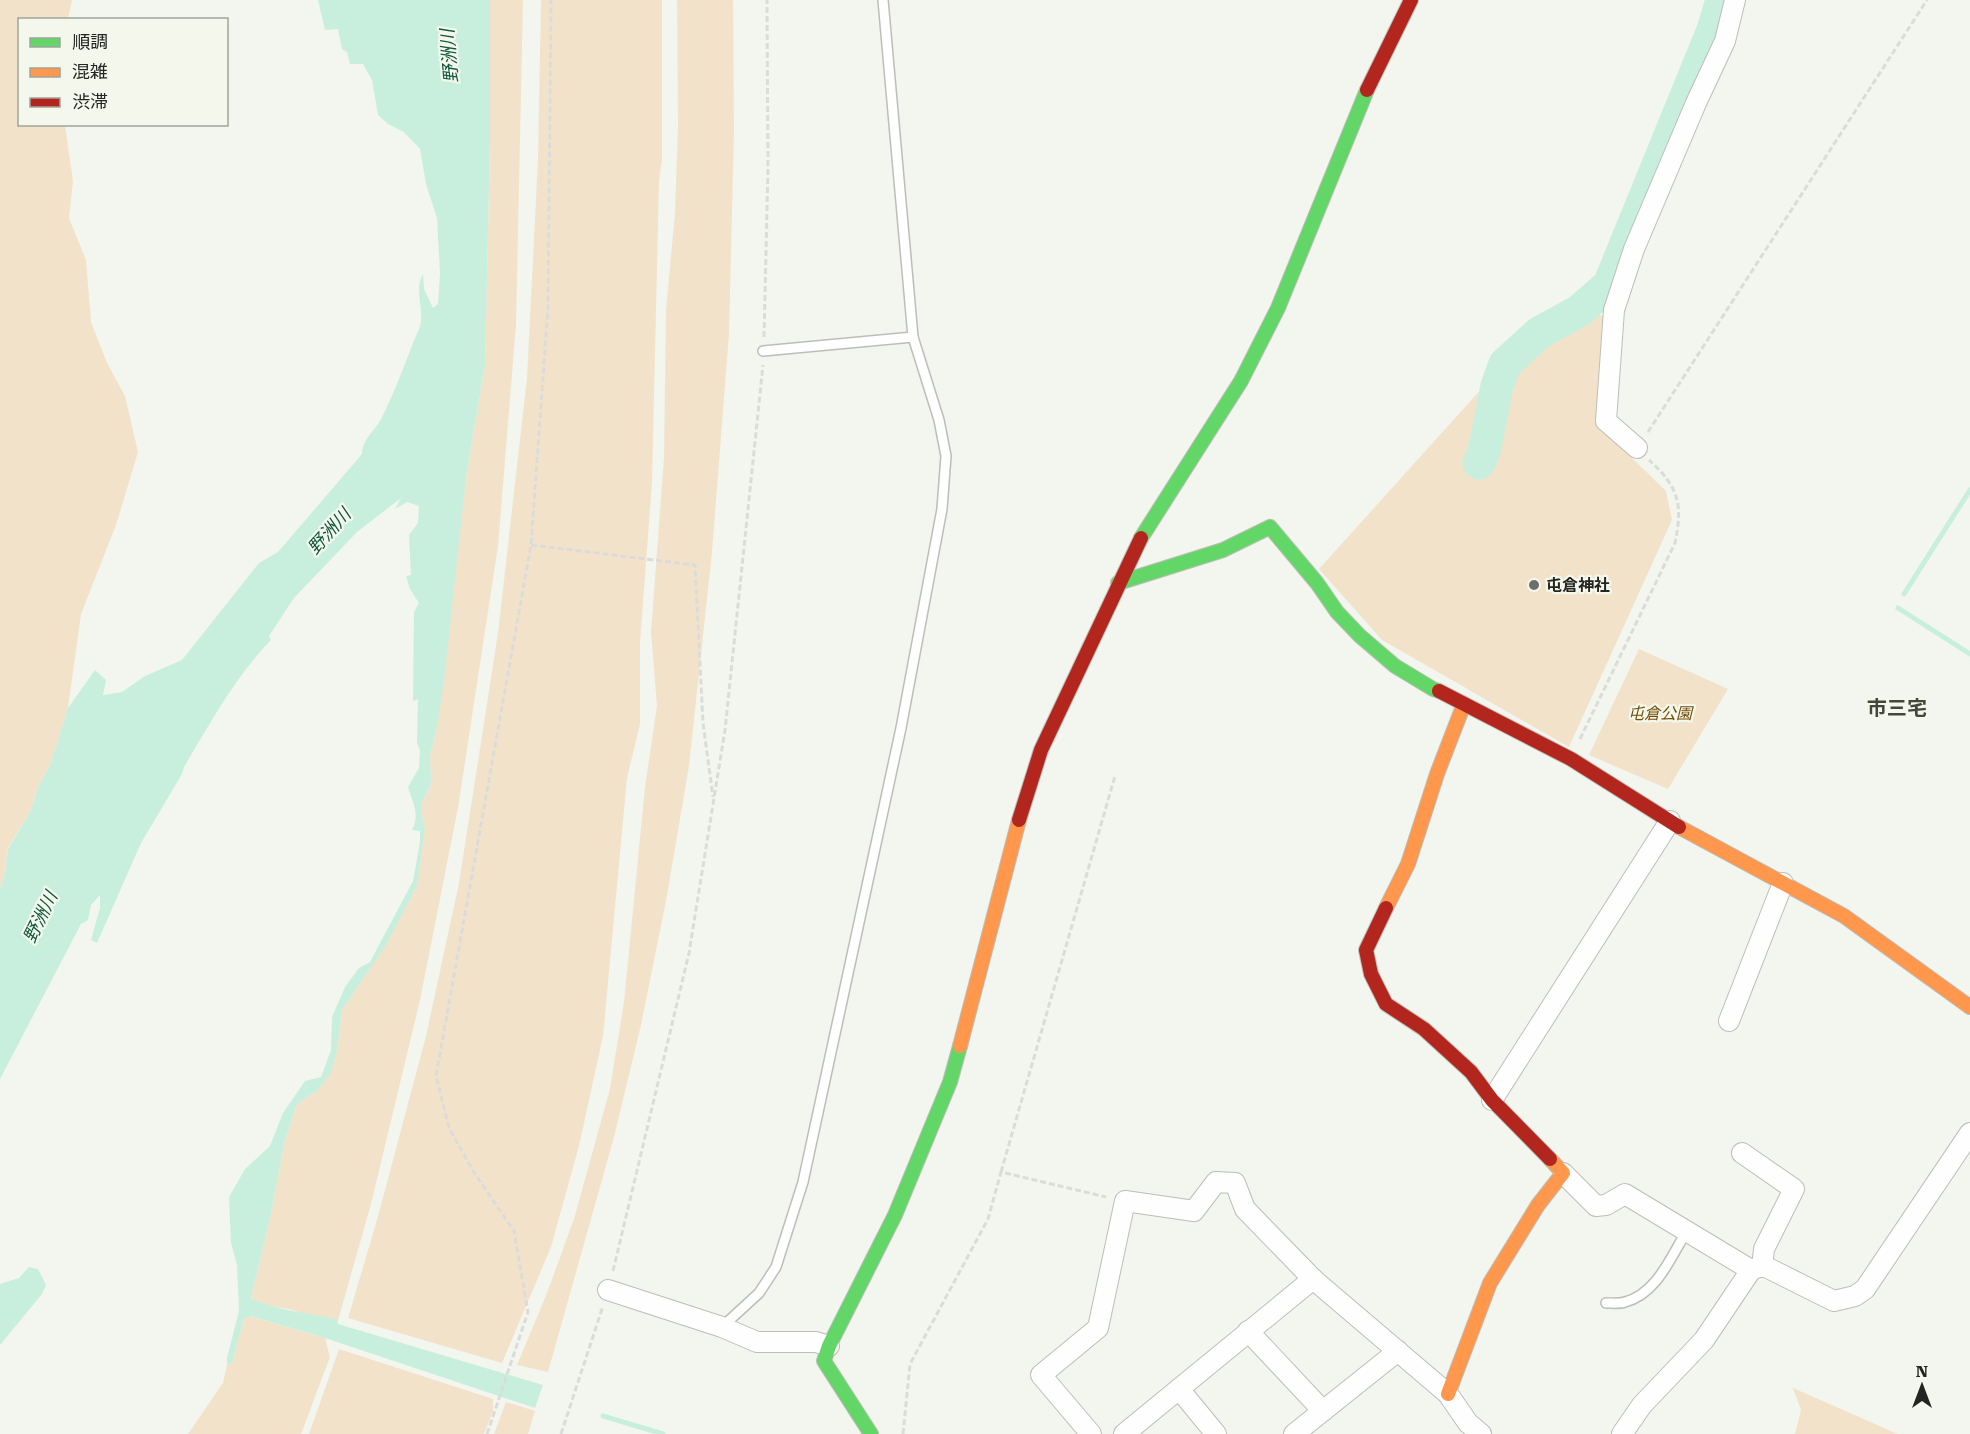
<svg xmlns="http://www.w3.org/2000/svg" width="1970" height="1434" font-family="'Roboto Serif','Noto Sans JP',serif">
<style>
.green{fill:#f3e2ca}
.water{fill:#c8efde}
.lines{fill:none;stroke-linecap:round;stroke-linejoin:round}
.stream{stroke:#c8efde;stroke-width:5}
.river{stroke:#c8efde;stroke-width:33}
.lane-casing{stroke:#bdbeb9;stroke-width:12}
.street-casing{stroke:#bdbeb9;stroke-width:22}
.fast-casing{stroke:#bdbeb9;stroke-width:16}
.slow-casing{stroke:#bdbeb9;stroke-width:16}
.jam-casing{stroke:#bdbeb9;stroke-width:16}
.path{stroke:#dbdcda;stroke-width:3;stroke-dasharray:6 3;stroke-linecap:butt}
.lane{stroke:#fdfefd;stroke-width:9}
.street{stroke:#fdfefd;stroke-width:20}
.fast{stroke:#63d668;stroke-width:14}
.slow{stroke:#ff974d;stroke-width:14}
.jam{stroke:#b3261e;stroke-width:14}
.poi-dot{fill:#6c6e69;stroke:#f4f8ec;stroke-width:2}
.labels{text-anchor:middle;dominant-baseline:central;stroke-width:4.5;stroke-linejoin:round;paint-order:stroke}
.poi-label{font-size:16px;font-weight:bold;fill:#242521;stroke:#f4f8ec;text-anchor:start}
.park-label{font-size:16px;font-style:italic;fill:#754d07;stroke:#f4f8ec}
.water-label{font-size:18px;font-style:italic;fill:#105641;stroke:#f4f8ec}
.quarter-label{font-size:20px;font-weight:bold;fill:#44473d;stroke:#f4f8ec}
</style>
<rect width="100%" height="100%" fill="#f3f5ef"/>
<g class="green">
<path d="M0 0H72L68 19 20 20V124L65 125 73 181 69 218 86 260 91 322 107 363 125 396 138 452 116 525 81 614 68 708 51 763 38 787 31 810 8 848 4 878 0 889Z"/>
<path d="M490 0H523L516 325 498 546 458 808 420 1000 371 1204 337 1324 289 1309 269 1306 251 1298 271 1214 284 1144 297 1104 317 1091 337 1051 342 1010 385 945 417 886 423 823 421 804 431 784 430 756 437 727 466 478 485 365 490 142Z"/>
<path d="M541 0H662V159L659 181 652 482 640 643V724L627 778 603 1036 579 1146 551 1247 502 1363 348 1318 377 1220 426 1036 459 883 498 633 527 378 538 159Z"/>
<path d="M677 0H733L734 131 729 334 712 552 689 766 666 901 641 1025 614 1137 548 1372 517 1365 547 1293 574 1219 610 1089 624 1002 645 787 657 706 651 632 664 458 666 310 675 213 678 124Z"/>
<path d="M1557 305 1612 318 1599 426 1666 491 1672 520 1569 747 1382 640 1319 569Z"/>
<path d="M1639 649 1728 689 1668 789 1589 755Z"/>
<path d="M249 1316 325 1338 330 1357 301 1434H188L223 1383 227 1365 232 1363 244 1319Z"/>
<path d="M339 1349 493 1399V1411L484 1434H309Z"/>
<path d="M1793 1388 1898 1434H1795L1801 1410Z"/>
<path d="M506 1402 535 1411 528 1434H494Z"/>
</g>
<g class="water">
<path d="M318 0H490V142L485 365 466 478 444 681 437 727 430 756 431 784 421 804 423 823 425 828 417 886 386 945 342 1010 337 1051 330 1075 317 1091 297 1104 284 1144 271 1214 251 1298C275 1310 309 1313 336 1319L338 1324 543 1385 535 1408 325 1338 250 1316 244 1319 232 1363 227 1365V1358L239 1311 237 1265 231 1243 229 1197 245 1169 270 1146 283 1113 305 1081 321 1077 331 1050 332 1017 345 987 359 968 370 962 413 881 420 842V831L412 830C420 814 413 803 408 787L419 768 420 750 417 743 418 699 413 701 414 612 419 603 410 589 406 576 411 575 409 535 418 523 419 506 407 502 395 509 401 498 357 532 294 598 269 636 271 640C235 677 210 723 184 767L182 774 141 843 97 943 91 940 100 908V895L91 905 88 920 81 924 0 1079V889L4 878 8 849 31 810 38 787 51 763 68 708 95 670 106 680 103 695 122 692 145 676 182 660 259 563 278 552 362 454C363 438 374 432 381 419 396 390 406 359 419 329 426 312 413 291 423 274L424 289 433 308 438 304 440 273 437 218 426 184 420 149 404 132 388 124 378 115 372 80 363 64H350L347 52 342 49 338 29 325 30Z"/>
<path d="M29 1267 38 1269 46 1285 42 1294 0 1345V1284L19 1278Z"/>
</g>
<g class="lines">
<g class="stream">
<path d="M1904 594 1970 490"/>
<path d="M1898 608 1970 654"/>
<path d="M603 1416 663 1434"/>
</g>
<path class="river" d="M1479 463 1485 448 1497 386 1505 364 1539 333 1579 311 1609 285 1713 30 1722 0"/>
<defs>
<g id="lane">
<path d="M763 351 913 337"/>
<path d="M1606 1303C1612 1303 1619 1304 1625 1302 1657 1294 1671 1256 1687 1231"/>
<path d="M722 1327 759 1293 776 1267 803 1182 901 728 942 509 946 456 939 420 913 337 883 0"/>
</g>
<g id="street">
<path d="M1637 448 1606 421 1614 310 1634 249 1696 103 1725 41 1735 0"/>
<path d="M1729 1021 1783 883"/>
<path d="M1492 1100 1670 821"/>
<path d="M1742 1153 1794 1189 1764 1249 1762 1267"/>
<path d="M1563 1173 1596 1206 1606 1205 1625 1194 1751 1270"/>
<path d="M608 1290 722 1327 757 1342H816L829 1346"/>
<path d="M1248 1331 1323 1411"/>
<path d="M1179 1389 1216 1434"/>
<path d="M1091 1434 1041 1375 1098 1328 1125 1201 1194 1211 1216 1182 1235 1183 1245 1209 1313 1279 1448 1394 1468 1423 1481 1434"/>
<path d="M1124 1434 1313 1279"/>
<path d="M1294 1434 1398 1351"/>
<path d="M1622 1434 1642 1405 1704 1340 1751 1270 1759 1267H1766L1834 1301 1855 1296 1865 1289 1970 1133"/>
</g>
<g id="fast">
<path d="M1141 538 1241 381 1278 308 1367 90"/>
<path d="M1118 583 1223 550 1270 527 1317 583 1337 612 1360 636 1395 666 1433 689 1439 691"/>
<path d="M871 1434 824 1361 829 1346 895 1215 950 1082 960 1046"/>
</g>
<g id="slow">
<path d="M1679 827 1844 916 1970 1007"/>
<path d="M1386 908 1408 864 1437 774 1464 704"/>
<path d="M960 1046 1019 820"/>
<path d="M1448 1394 1490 1283 1538 1205 1563 1173 1550 1159"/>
</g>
<g id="jam">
<path d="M1367 90 1411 0"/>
<path d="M1439 691 1571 759 1679 827"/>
<path d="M1019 820 1041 750 1141 538"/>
<path d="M1386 908 1366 950 1371 974 1386 1004 1424 1029 1471 1072 1492 1100 1550 1159"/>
</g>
</defs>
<use href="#lane" class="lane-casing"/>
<use href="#street" class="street-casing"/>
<use href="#fast" class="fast-casing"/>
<use href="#slow" class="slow-casing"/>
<use href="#jam" class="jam-casing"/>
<g class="path">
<path d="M764 337 768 168 767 0"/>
<path d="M1648 432 1927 0"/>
<path d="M531 545 695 565 703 723 713 797"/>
<path d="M1580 739 1675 543C1683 505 1679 487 1649 460"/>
<path d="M1001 1172 1115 776"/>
<path d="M613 1271 689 953 725 730 763 365"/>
<path d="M487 1434 528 1312 514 1231 475 1174 449 1128 436 1076 531 545 548 307 551 0"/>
<path d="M561 1434 603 1306"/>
<path d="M903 1434 910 1364 988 1219 1001 1172 1106 1197"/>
</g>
<use href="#lane" class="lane"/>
<use href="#street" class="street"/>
<use href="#fast" class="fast"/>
<use href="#slow" class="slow"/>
<use href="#jam" class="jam"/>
</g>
<circle class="poi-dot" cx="1534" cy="585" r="6"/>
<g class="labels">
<g class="poi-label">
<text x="1546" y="585">屯倉神社</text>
</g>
<g class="park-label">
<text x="1660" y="713">屯倉公園</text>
</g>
<g class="water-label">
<text transform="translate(449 56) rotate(-95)">野洲川</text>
<text transform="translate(329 531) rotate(-48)">野洲川</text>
<text transform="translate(40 917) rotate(-64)">野洲川</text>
</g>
<g class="quarter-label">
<text x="1897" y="708">市三宅</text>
</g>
</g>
<rect x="18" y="18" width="210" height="108" fill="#f4f8ec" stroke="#a1a49b" stroke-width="1.5"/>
<rect x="30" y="38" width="30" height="9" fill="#63d668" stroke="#a1a49b" stroke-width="1.5"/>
<text x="72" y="48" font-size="18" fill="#242521">順調</text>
<rect x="30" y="68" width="30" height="9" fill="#ff974d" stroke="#a1a49b" stroke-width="1.5"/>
<text x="72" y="78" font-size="18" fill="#242521">混雑</text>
<rect x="30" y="98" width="30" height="9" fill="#b3261e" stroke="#a1a49b" stroke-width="1.5"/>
<text x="72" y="108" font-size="18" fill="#242521">渋滞</text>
<g transform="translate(1922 1386)" stroke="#f4f8ec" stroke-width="4.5" paint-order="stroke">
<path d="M0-4.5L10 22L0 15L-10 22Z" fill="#242521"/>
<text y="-9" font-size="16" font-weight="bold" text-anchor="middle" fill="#242521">N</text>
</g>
</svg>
